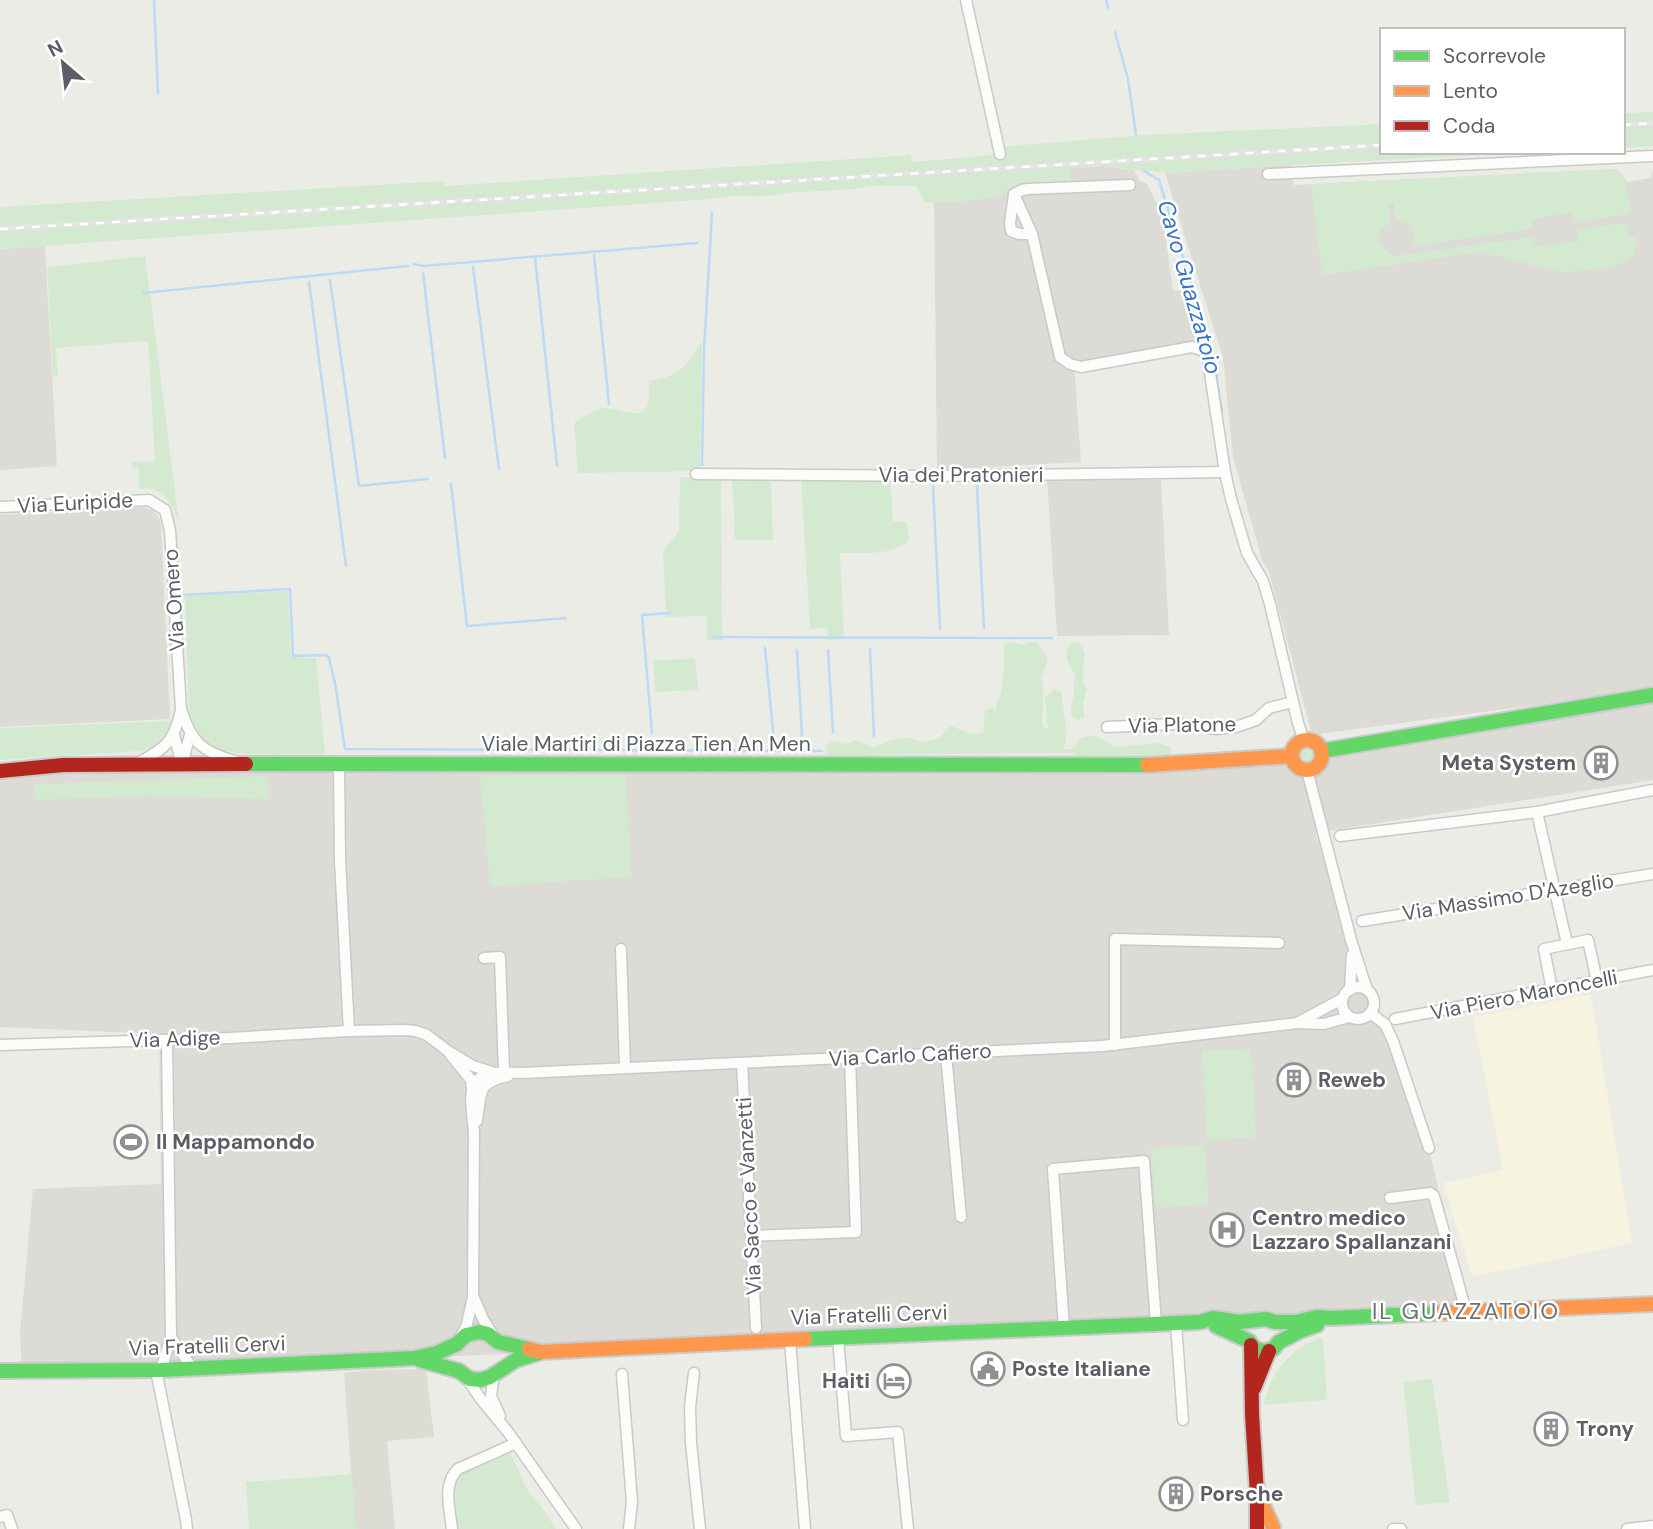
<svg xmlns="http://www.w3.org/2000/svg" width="1653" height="1529" font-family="'DM Sans',sans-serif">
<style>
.commercial{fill:#f6f3df}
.industrial{fill:#dcdbd6}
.education{fill:#dddcd4}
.green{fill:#d3ead1}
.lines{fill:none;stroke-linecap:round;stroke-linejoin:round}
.stream{stroke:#badaf8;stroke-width:2.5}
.street-casing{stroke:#c9cac8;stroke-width:13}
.fast-casing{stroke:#c9cbca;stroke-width:18}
.slow-casing{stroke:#c9cbca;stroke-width:18}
.jam-casing{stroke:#c9cbca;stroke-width:18}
.street{stroke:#fcfcfb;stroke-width:10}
.fast{stroke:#63d668;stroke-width:14}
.slow{stroke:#ff974d;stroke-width:14}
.jam{stroke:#b3261e;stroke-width:14}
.rail-casing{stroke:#e4e4e3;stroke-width:5}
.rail{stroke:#fff;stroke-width:2.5;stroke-dasharray:8;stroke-linecap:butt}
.labels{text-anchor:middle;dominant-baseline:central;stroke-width:5;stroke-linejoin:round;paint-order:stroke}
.street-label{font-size:21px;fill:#5b5f65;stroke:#fff}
.poi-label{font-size:21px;font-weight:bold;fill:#5b5f65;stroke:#fff;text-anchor:start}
.water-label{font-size:23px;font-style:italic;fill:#3a74c4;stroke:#fff}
.neighbourhood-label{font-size:23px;letter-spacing:2px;fill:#6c7178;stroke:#fff}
</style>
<rect width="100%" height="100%" fill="#ecece6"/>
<path class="commercial" d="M1591 994 1632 1243 1522 1267 1472 1276 1443 1183 1503 1170 1473 1017Z"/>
<g class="industrial">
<path d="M1291 165 1293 185 1617 169 1622 174 1627 182 1650 178 1653 170V686L1581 699 1312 735 1269 572 1262 560 1233 457 1223 358 1165 173Z"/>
<path d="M1103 166 1134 170 1139 180 1147 184 1163 217 1173 291 1188 289 1202 341 1074 363 1081 462 937 470 934 202 989 198 1019 183 1070 181 1069 168Z"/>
<path d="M45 246 57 466 0 470V249Z"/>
<path d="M1047 478 1161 480 1169 635 1057 636Z"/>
<path d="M143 507 152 510 157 515 161 523 170 719 0 727V515Z"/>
<path d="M1653 699V780L1315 833 1415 1106 1429 1148 1466 1311 790 1340 415 1358 22 1371 20 1334 33 1189 161 1184 159 1034 0 1027V777L115 771 1271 764Z"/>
</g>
<path class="education" d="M426 1369 434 1437 387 1441 395 1529H355L344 1373 371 1370Z"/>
<g class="green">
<path d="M1653 112V146L1623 148V113Z"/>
<path d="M1382 124V152H1537L1291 165 1165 173 1103 166 1069 168 1070 181 1019 183C1010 186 1007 192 1000 195 979 203 947 201 925 203L916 186H875L855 189 785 193C761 200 736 193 712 199L0 249V207L444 181 445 186 911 155 912 162 973 157 1000 154 999 147 1143 135Z"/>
<path d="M1617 169C1629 181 1628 199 1631 214L1575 222 1573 212 1531 219 1532 229 1414 246V234L1409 224 1396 219 1394 203 1389 204 1390 221C1373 236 1375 245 1394 256L1533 237 1535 247 1579 241 1577 230 1622 223 1627 226 1629 238 1637 237C1636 266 1616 267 1594 269 1582 271 1571 272 1560 272L1481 252 1322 275 1311 184Z"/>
<path d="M145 256 179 522C170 503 164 485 139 489V468H132L131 462 155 461 148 341 56 348 58 377H53L47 267Z"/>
<path d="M702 342 700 471 578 473 574 423C581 419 590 412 598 409 623 402 652 436 649 381 664 379 679 374 689 361 694 355 697 348 702 342Z"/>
<path d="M680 477H721L722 640H707V616L666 617 663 551 679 531Z"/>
<path d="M801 477 890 478 893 521 907 522C907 527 909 534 908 539 903 556 855 553 840 553L844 639 828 640 827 628 810 629Z"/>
<path d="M732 478H771L773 540H735Z"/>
<path d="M288 591 291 657 316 658 325 754C299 754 231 758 211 746 198 739 194 728 189 715L185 596Z"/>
<path d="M1036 641 1048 659 1041 678 1043 683V704L1042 723 1045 729 1048 728 1045 698 1054 689 1061 692 1067 731 1064 749H1071L1081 738 1095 735 1115 747 1158 743 1171 747 1170 757 1077 762 1073 753 825 755 827 745 831 741 847 744 855 740 874 747C884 743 896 737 907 738 914 738 911 740 918 741 922 742 930 741 934 740 943 738 944 730 951 726 962 730 970 735 983 733L985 710 992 708 996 712 997 699 1001 694 1004 667V645L1012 642 1022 645Z"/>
<path d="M1079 642C1081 646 1083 649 1084 653 1086 667 1078 675 1087 689L1083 702 1084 717 1077 720 1072 717C1069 706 1073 704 1074 693 1074 686 1073 683 1076 675 1068 665 1062 654 1072 643Z"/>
<path d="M695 659 698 690 655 692 653 660Z"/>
<path d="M171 721C167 740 159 746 140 751L0 760V728Z"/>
<circle cx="1307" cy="755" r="10"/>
<path d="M626 775 631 877 490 886 480 776Z"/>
<path d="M267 776 269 799 148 796 35 800V784Z"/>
<path d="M1251 1049 1256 1137 1207 1140 1202 1051Z"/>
<path d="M1204 1145 1209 1204 1156 1208 1151 1149Z"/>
<path d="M1323 1337 1327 1400 1264 1405C1269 1373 1292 1347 1323 1337Z"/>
<path d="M1432 1379 1450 1502 1416 1505 1403 1382Z"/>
<path d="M507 1446 529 1493 543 1509 556 1529H452L448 1486 458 1469Z"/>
<path d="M352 1474 356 1529H249L246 1482Z"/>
</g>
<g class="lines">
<g class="stream">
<path d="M154 0 158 94"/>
<path d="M1106 0 1108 8"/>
<path d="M1115 32 1128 79 1136 135"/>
<path d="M1144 171 1159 180 1217 369V381L1222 411"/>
<path d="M594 255 609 404"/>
<path d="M535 257 557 466"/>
<path d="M414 264 423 266 697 243"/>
<path d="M473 267 499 469"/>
<path d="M423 273 445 458"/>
<path d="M330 280 359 486 428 479"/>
<path d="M309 282 346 566"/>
<path d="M143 293 408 266"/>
<path d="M702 465 704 350 712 213"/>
<path d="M451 484 467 626 566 618"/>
<path d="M933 486 940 629"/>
<path d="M977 486 984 628"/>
<path d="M184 595 290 589 293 656 326 655 329 658 335 683 345 749 822 751"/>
<path d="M714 637 1052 638"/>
<path d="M765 648 774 741"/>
<path d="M870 649 874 736"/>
<path d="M797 650 802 736"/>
<path d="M828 650 833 732"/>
<path d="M652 733 642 615 670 613"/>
</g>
<defs>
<g id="street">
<path d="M966 0 1000 154"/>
<path d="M1268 174 1653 156"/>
<path d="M1130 185 1028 189 1022 190 1014 194 1032 234 1060 357 1070 364 1081 367 1192 347 1204 351 1208 360 1225 472 1231 499 1247 553 1263 581 1270 604 1298 723 1304 741"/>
<path d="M1014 195 1010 223 1011 231 1019 234H1032"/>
<path d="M696 474 936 476 1225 472"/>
<path d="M0 507 149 500 165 510 170 530 181 709C191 742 202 752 235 761"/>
<path d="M1107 727 1174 724 1216 729 1236 727 1256 720 1269 708 1293 702"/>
<path d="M174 735 182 764"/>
<path d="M138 763C166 748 174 742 181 710"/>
<path d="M182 764 190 735"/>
<path d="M339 764 340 860 349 1031"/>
<path d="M1307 770 1351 940 1367 990"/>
<path d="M1537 812 1567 944"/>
<path d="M1340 836 1537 812 1653 790"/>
<path d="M1362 921 1653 874"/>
<path d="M621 949 625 1068"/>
<path d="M484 958 500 957 504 1072"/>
<circle cx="1358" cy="1003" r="16"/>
<path d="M1350 990 1352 955"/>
<path d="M1552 990 1544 949 1588 940 1597 981"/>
<path d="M1370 1013 1385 1024 1393 1041 1429 1148"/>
<path d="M1395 1019 1653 970"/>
<path d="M1299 1022 1342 999"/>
<path d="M0 1045 230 1038 349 1031 406 1030 416 1031 427 1035 448 1051 473 1066 492 1072"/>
<path d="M1115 1045V939L1279 943"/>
<path d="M450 1054 471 1080 472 1088"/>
<path d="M946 1054 961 1217"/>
<path d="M742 1063 756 1328"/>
<path d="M477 1121C482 1093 475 1083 508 1076"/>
<path d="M1390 1198 1430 1193 1434 1196 1466 1311"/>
<path d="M752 1236 856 1232 850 1058"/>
<path d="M474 1298 483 1319 494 1337"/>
<path d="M1176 1323 1183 1420"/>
<path d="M1064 1328 1053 1169 1144 1161 1156 1324"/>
<path d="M171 1337 193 1369"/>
<path d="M838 1338 846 1436 898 1432 908 1529"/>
<path d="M460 1339 467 1324 473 1297 474 1132C468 1082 467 1070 522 1073L1102 1046 1298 1023 1324 1024 1349 1017"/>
<path d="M790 1340 805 1529"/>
<path d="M156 1370 186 1520 187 1529"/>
<path d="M161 1370 171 1337 167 1040"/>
<path d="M694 1373 690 1407 691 1443 700 1529"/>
<path d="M494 1374 491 1396 500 1416"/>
<path d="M622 1374 632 1502 629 1529"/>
<path d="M466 1377 480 1398 508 1432 576 1529"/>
<path d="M0 1517 7 1515 12 1529"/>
<path d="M452 1529C450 1509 442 1484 458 1469L516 1443"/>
<path d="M1393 1529H1401"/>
<path d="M1627 1529 1653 1526"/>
</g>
<g id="fast">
<path d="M1321 751 1653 695"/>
<path d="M246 764 1147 765"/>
<path d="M1216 1326 1249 1341 1255 1349 1264 1351 1273 1349 1279 1342 1300 1331 1317 1325"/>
<path d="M805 1339 1200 1322 1213 1318 1240 1322 1266 1319 1275 1322H1296L1316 1317 1331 1318 1440 1313"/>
<path d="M420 1360 459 1371 470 1379 480 1380 490 1377 516 1360 539 1353"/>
<path d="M0 1371 161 1370 415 1358 437 1353 457 1344 466 1335 480 1332 488 1334 498 1342 529 1349"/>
</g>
<g id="slow">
<circle cx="1307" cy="755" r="15"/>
<path d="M1147 765 1292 756"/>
<path d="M1440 1313 1653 1304"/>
<path d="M529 1349 540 1352 805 1339"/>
<path d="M1259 1497 1273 1527"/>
</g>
<g id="jam">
<path d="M0 771 63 765 246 764"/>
<path d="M1251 1345 1252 1414 1257 1494V1529"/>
<path d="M1254 1388 1269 1351"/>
</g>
</defs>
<use href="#street" class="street-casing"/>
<use href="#fast" class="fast-casing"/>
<use href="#slow" class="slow-casing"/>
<use href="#jam" class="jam-casing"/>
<use href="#street" class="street"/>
<use href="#fast" class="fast"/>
<use href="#slow" class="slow"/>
<use href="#jam" class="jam"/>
<defs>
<g id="rail">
<path d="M1623 125 1653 123"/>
<path d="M0 229 1382 145"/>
</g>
</defs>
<use href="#rail" class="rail-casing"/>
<use href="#rail" class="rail"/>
</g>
<defs>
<symbol id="building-ring" viewBox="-11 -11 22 22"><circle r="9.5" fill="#fff" stroke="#8e9092" stroke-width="1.5"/><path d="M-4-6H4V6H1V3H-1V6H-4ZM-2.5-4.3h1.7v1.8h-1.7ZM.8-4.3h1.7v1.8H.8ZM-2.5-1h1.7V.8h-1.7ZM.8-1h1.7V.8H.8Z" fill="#8e9092"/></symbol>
<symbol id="stadium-ring" viewBox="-11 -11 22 22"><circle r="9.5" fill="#fff" stroke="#8e9092" stroke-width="1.5"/><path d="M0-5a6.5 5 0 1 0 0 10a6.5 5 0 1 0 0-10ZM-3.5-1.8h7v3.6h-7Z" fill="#8e9092"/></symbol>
<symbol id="hospital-ring" viewBox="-11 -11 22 22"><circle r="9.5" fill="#fff" stroke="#8e9092" stroke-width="1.5"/><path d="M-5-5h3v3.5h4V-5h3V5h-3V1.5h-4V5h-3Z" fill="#8e9092"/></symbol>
<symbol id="civic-ring" viewBox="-11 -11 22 22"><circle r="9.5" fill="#fff" stroke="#8e9092" stroke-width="1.5"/><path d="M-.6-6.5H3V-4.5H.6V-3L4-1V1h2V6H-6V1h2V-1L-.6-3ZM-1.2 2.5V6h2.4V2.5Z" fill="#8e9092"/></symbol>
<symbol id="hotel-ring" viewBox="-11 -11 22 22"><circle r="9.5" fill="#fff" stroke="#8e9092" stroke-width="1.5"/><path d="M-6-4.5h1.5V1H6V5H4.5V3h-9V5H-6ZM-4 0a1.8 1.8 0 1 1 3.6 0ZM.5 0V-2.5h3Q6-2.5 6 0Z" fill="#8e9092"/></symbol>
</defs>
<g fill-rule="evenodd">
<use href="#building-ring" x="1582" y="744" width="38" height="38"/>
<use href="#building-ring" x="1275" y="1061" width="38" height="38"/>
<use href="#stadium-ring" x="112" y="1123" width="38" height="38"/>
<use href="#hospital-ring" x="1208" y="1211" width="38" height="38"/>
<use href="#civic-ring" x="969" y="1350" width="38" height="38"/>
<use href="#hotel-ring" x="875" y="1362" width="38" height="38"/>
<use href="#building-ring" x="1532" y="1410" width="38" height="38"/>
<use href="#building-ring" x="1157" y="1475" width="38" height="38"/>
</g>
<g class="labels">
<g class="street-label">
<text x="961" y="475">Via dei Pratonieri</text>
<text transform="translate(75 503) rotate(-3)">Via Euripide</text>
<text transform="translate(174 600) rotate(-94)">Via Omero</text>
<text transform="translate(1182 725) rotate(-1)">Via Platone</text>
<text x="646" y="744">Viale Martiri di Piazza Tien An Men</text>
<text transform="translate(1508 897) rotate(-9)">Via Massimo D'Azeglio</text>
<text transform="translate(1524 995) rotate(-11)">Via Piero Maroncelli</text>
<text transform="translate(175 1039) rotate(-2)">Via Adige</text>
<text transform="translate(910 1055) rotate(-3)">Via Carlo Cafiero</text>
<text transform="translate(749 1196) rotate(-93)">Via Sacco e Vanzetti</text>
<text transform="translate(869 1315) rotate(-2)">Via Fratelli Cervi</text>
<text transform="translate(207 1346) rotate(-2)">Via Fratelli Cervi</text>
</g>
<g class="poi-label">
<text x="1576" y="763" text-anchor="end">Meta System</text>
<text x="1318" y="1080">Reweb</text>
<text x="156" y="1142">Il Mappamondo</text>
<text x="1252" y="1218">Centro medico<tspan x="1252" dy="24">Lazzaro Spallanzani</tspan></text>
<text x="1012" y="1369">Poste Italiane</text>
<text x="870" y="1381" text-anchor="end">Haiti</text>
<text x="1576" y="1429">Trony</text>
<text x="1200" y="1494">Porsche</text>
</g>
<g class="water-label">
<text transform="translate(1190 287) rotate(74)">Cavo Guazzatoio</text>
</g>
<g class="neighbourhood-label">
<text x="1466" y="1311">IL GUAZZATOIO</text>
</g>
</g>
<rect x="1380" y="28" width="245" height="126" fill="#ffffff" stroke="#bdbfc1" stroke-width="2"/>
<rect x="1394" y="51" width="35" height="10" fill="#63d668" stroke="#bdbfc1" stroke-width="2"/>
<text x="1443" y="63" font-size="21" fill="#5b5f65">Scorrevole</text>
<rect x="1394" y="86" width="35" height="10" fill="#ff974d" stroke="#bdbfc1" stroke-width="2"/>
<text x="1443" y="98" font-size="21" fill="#5b5f65">Lento</text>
<rect x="1394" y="121" width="35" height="10" fill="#b3261e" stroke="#bdbfc1" stroke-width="2"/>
<text x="1443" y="133" font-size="21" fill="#5b5f65">Coda</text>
<g transform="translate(63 63) rotate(332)" stroke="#ffffff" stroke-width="5" paint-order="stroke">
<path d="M0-5L12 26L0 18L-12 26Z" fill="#5b5f65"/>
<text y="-10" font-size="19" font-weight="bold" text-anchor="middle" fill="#5b5f65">N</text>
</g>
</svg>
